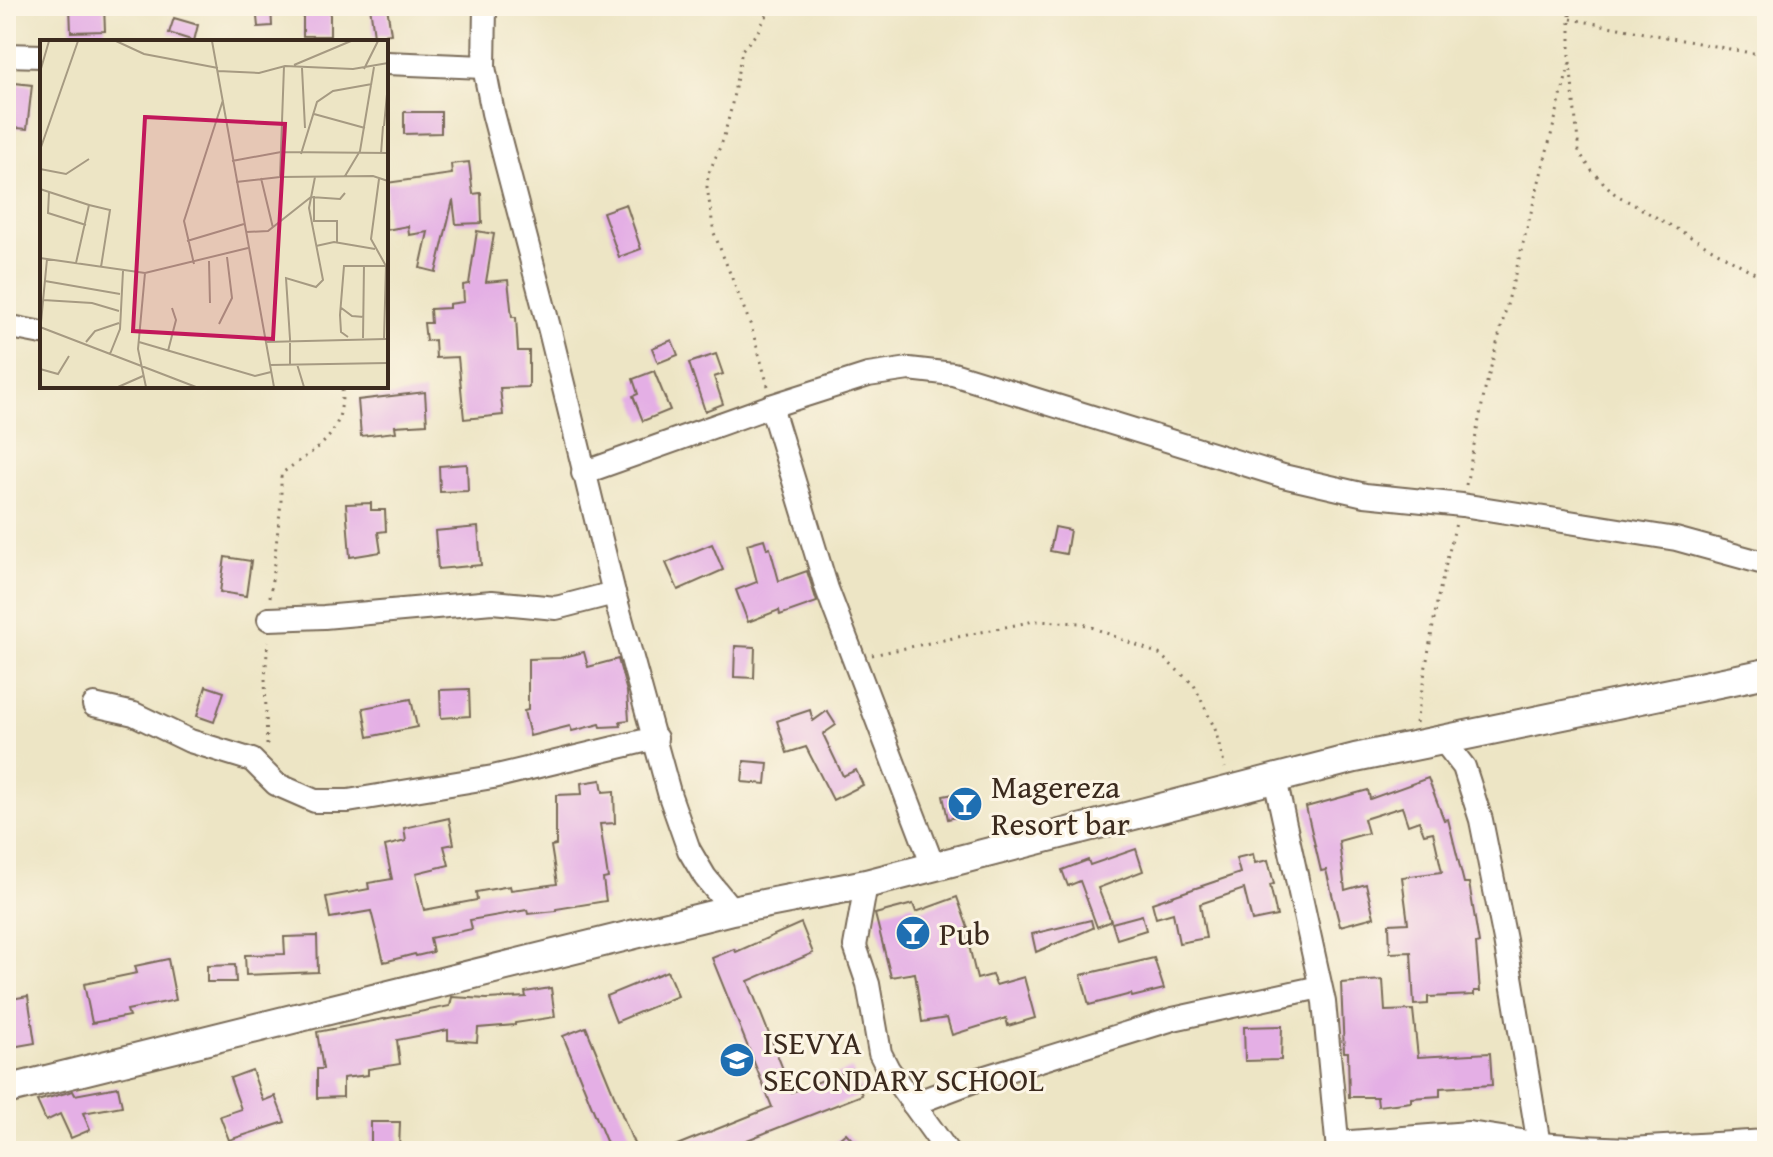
<svg xmlns="http://www.w3.org/2000/svg" width="1773" height="1157" font-family="'Gentium Book Plus',serif">
<style>
.building{fill:#e4afe5}
.lines{fill:none;stroke-linecap:round;stroke-linejoin:round}
.minor-casing{stroke:#796b58;stroke-width:26}
.tertiary-casing{stroke:#796b58;stroke-width:32}
.path{stroke:#796b58;stroke-width:3;stroke-dasharray:2 6;stroke-linecap:butt}
.minor{stroke:#fff;stroke-width:22}
.tertiary{stroke:#fff;stroke-width:28}
.labels{text-anchor:middle;dominant-baseline:central;stroke-width:6;stroke-linejoin:round;paint-order:stroke}
.poi-label{font-size:32px;fill:#3b2a1e;stroke:#fcf5e5;text-anchor:start}
.inset-road{fill:none;stroke:#a69a82;stroke-width:2}
.view{fill:#c2185b;fill-opacity:0.15;stroke:#c2185b;stroke-width:4}
.inset-edge{fill:none;stroke:#3b2a1e;stroke-width:4}
</style>
<rect width="100%" height="100%" fill="#fcf5e5"/>
<filter id="ink" filterUnits="userSpaceOnUse"><feTurbulence type="fractalNoise" baseFrequency=".0125" numOctaves="2"/><feDisplacementMap in="SourceGraphic" scale="16" xChannelSelector="R" yChannelSelector="G"/><feConvolveMatrix kernelMatrix="1 2 1 2 8 2 1 2 1" color-interpolation-filters="sRGB"/></filter>
<filter id="wash" filterUnits="userSpaceOnUse"><feTurbulence type="fractalNoise" baseFrequency=".006" numOctaves="4" result="noise"/><feDisplacementMap in="SourceGraphic" scale="32" xChannelSelector="R" yChannelSelector="G"/><feGaussianBlur stdDeviation="1.8" result="paint"/><feColorMatrix in="noise" values="0 0 0 0 0 0 0 0 0 0 0 0 0 0 0 0 0 1.4 0 .05"/><feComposite in="paint" operator="in"/></filter>
<g filter="url(#wash)">
<rect width="100%" height="100%" fill="#ede5c5"/>
<g id="blocks">
<g class="building">
<path d="M70 6H104L105 31 71 32Z"/>
<path d="M256 6H271L272 26 258 27Z"/>
<path d="M370 6H387L391 34 374 36Z"/>
<path d="M303 7 330 8V36H303Z"/>
<path d="M174 18 198 25 194 41 169 33Z"/>
<path d="M6 82 32 85 27 129 6 127Z"/>
<path d="M404 112H441V133L404 134Z"/>
<path d="M469 162 473 194 481 193 482 223 456 224 453 200 436 272 420 268 428 232 409 235 408 226 386 230V183L452 174 451 164Z"/>
<path d="M626 204 641 249 619 257 603 212Z"/>
<path d="M477 231 494 234 486 282 508 280 512 317H516L518 351H529V387L500 388 503 415 464 419 458 357 436 358 435 340 426 341 424 323H431L430 309 449 308V304L464 302 463 285 469 284Z"/>
<path d="M672 340 678 355 658 363 652 348Z"/>
<path d="M716 354 723 374 714 377 723 404 705 411 689 363Z"/>
<path d="M654 371 670 410 643 421 633 396 638 394 633 379Z"/>
<path d="M425 392 427 424 395 426 396 432 361 436 358 400Z"/>
<path d="M467 464 468 491 440 492 439 466Z"/>
<path d="M371 503V510H385L386 531 378 532 381 552 350 557 346 504Z"/>
<path d="M478 527 481 565 438 569 435 531Z"/>
<path d="M1055 527 1070 530 1066 554 1050 551Z"/>
<path d="M764 539 767 549 770 548 779 581 807 571 817 602 780 615 779 610 748 622 736 590 757 582 747 544Z"/>
<path d="M712 544 723 570 678 590 666 563Z"/>
<path d="M225 557 251 561 246 596 220 592Z"/>
<path d="M735 646 755 647 754 678 734 677Z"/>
<path d="M584 652 588 667 618 659 627 692 629 720 620 721 621 726 601 727 600 724 572 731 570 726 530 736 524 711 528 710V659L560 658Z"/>
<path d="M206 686 224 692 214 722 197 716Z"/>
<path d="M469 689 470 716 441 718 440 690Z"/>
<path d="M411 699 417 727 368 737 363 708Z"/>
<path d="M810 710 813 721 827 711 836 725 823 734 843 776 856 770 863 785 833 800 806 747 787 753 777 721Z"/>
<path d="M744 761 768 763 766 784 742 782Z"/>
<path d="M1428 778 1444 820 1448 819 1464 883H1469L1479 943 1476 944 1480 991H1474V995L1428 997V1004L1414 1005 1411 952 1390 953 1389 924 1408 923 1402 877 1442 872 1433 832 1424 834 1419 821 1408 825 1402 807 1364 819 1368 833 1339 841 1345 890 1366 884 1374 917 1340 926 1326 870 1321 871 1306 807 1368 790 1370 799Z"/>
<path d="M601 780 603 792 614 791 615 823 600 824 608 878 603 879 606 901 556 909V911L528 914 527 910 470 920 472 929 430 938 433 952 416 956 415 954 384 962 371 911 330 918 326 897 369 889 368 883 392 879 385 846 406 841 404 828 449 818 454 844 444 846 449 865 416 873 424 910 477 900 476 892 510 886 511 890 557 884 551 846 556 845V795L582 794 581 783Z"/>
<path d="M964 792 969 814 948 819 943 796Z"/>
<path d="M1136 849 1143 871 1098 888 1111 921 1097 927 1080 881 1068 886 1062 870 1088 860 1090 865Z"/>
<path d="M1253 854 1255 863 1268 860 1274 884 1270 885 1277 916 1252 921 1244 889 1200 904 1206 938 1179 943 1173 913 1156 918 1152 903 1240 873 1236 858Z"/>
<path d="M957 897 968 928 965 929 977 979 992 975 996 985 1024 977 1035 1018 1008 1026 1006 1018 952 1035 947 1018 922 1022 915 973 891 977 875 914 913 904 916 912Z"/>
<path d="M1142 915 1146 930 1117 939 1112 923Z"/>
<path d="M1091 920 1093 928 1036 952 1032 934Z"/>
<path d="M801 923 813 953 748 981 792 1092 852 1069 862 1095 719 1151H662L772 1107 712 958 734 949 736 952Z"/>
<path d="M317 936 318 972 246 975 245 955 285 954 284 937Z"/>
<path d="M1154 958 1164 989 1132 997 1131 994 1089 1005 1081 975Z"/>
<path d="M168 959 176 1000 127 1010 129 1016 92 1023 84 984 137 973 135 966Z"/>
<path d="M235 965 236 982H207V966Z"/>
<path d="M667 971 678 996 616 1022 606 996Z"/>
<path d="M1383 980 1385 1011 1413 1010 1418 1057 1490 1053 1492 1085 1440 1088V1096L1411 1098V1102L1378 1106 1377 1097H1349L1348 1052H1344L1341 983Z"/>
<path d="M551 988 555 1017 515 1023V1025L478 1028 477 1042 448 1040V1030L397 1040 400 1064 368 1069V1075L343 1078V1097L317 1098V1069H323L317 1032 450 1006 452 997 487 999 526 997 525 992Z"/>
<path d="M28 996 35 1043 6 1048V1000Z"/>
<path d="M1282 1026 1281 1060 1245 1061 1244 1027Z"/>
<path d="M586 1027 637 1151H610L563 1036Z"/>
<path d="M252 1070 263 1101 275 1096 285 1122 229 1140 220 1116 241 1109 230 1078Z"/>
<path d="M118 1087 122 1106 83 1113 90 1130 71 1138 60 1114 46 1121 37 1101 73 1091 75 1095Z"/>
<path d="M371 1122H400L399 1150 371 1149Z"/>
<path d="M846 1133 856 1144 848 1151H825Z"/>
</g>
</g>
</g>
<g filter="url(#ink)">
<use href="#blocks" fill-opacity="0" stroke="#796b58" stroke-width="2"/>
<g class="lines">
<defs>
<g id="minor">
<path d="M485 6 484 67 493 113 550 331 614 593 670 796 689 850 705 877 732 910"/>
<path d="M6 55 42 56"/>
<path d="M386 63 484 67"/>
<path d="M6 326 42 333"/>
<path d="M771 406 827 589 933 866"/>
<path d="M583 473 771 406 868 375 909 369 953 374 1283 476 1365 495 1462 505 1676 539 1767 564"/>
<path d="M269 619 324 617 492 602 556 608 614 593"/>
<path d="M94 705 134 714 190 741 252 760 276 784 315 801H348L493 777 656 738"/>
<path d="M1443 740 1464 767 1481 820 1505 940 1540 1151"/>
<path d="M1275 779 1324 1002 1338 1151"/>
<path d="M866 884 855 946 868 984 880 1053 888 1069 947 1151"/>
<path d="M913 1104 979 1079 1173 1019 1320 987"/>
<path d="M1338 1143 1469 1133 1540 1144 1582 1147 1630 1149 1767 1141"/>
</g>
<path id="tertiary" d="M6 1090 732 910 866 884 1355 758 1767 673"/>
</defs>
<use href="#minor" class="minor-casing"/>
<use href="#tertiary" class="tertiary-casing"/>
<g class="path">
<path d="M1570 6V62L1579 152 1592 171 1615 194 1767 280"/>
<path d="M1571 19 1751 53H1767"/>
<path d="M768 386 751 326 714 233 707 187 708 175 723 140 731 109 742 50 757 33 772 6"/>
<path d="M1466 485 1485 390 1570 62"/>
<path d="M270 597 281 503V474C318 446 344 440 342 386"/>
<path d="M872 655 1034 621 1081 623 1159 654 1194 685 1215 729 1225 768"/>
<path d="M1416 723 1438 597 1456 523"/>
<path d="M267 745 265 678 268 641"/>
</g>
<use href="#minor" class="minor"/>
<use href="#tertiary" class="tertiary"/>
</g>
</g>
<defs>
<symbol id="bar-disc" viewBox="-11 -11 22 22"><circle r="9.5" fill="#1f6fb2" stroke="#fcf5e5"/><path d="M-6-5H6L.8 .8V4.5H3.5V6h-7V4.5H-.8V.8Z" fill="#fff"/></symbol>
<symbol id="school-disc" viewBox="-11 -11 22 22"><circle r="9.5" fill="#1f6fb2" stroke="#fcf5e5"/><path d="M0-5L7-2L0 1L-7-2ZM-4 1L0 2.5L4 1V4Q0 6-4 4Z" fill="#fff"/></symbol>
</defs>
<g fill-rule="evenodd">
<use href="#bar-disc" x="945" y="784" width="40" height="40"/>
<use href="#bar-disc" x="893" y="913" width="40" height="40"/>
<use href="#school-disc" x="717" y="1040" width="40" height="40"/>
</g>
<g class="labels">
<g class="poi-label">
<text x="991" y="786">Magereza<tspan x="991" dy="37">Resort bar</tspan></text>
<text x="939" y="933">Pub</text>
<text x="763" y="1042">ISEVYA<tspan x="763" dy="37">SECONDARY SCHOOL</tspan></text>
</g>
</g>
<g transform="translate(40 40)">
<rect width="348" height="348" fill="#ede5c5"/>
<path class="inset-road" d="M76 1 104 14 178 28M172 1 234 347M254 25 311 1M262 28 265 88M324 29 338 1M178 31 219 33 245 26 313 29 348 23M0 32 9 1M274 74 325 88M344 86 347 54M0 110 38 1M261 114 277 62 293 51 332 44M341 114 343 86M192 121 241 112 348 113M0 129 26 134 49 119M305 136 320 111 334 27M240 137 244 26M221 138 233 188M339 139 331 199 346 226 344 299M196 142 240 137 333 136 348 141M0 149 49 165 36 223M9 152 8 173 46 185M274 156V181H297V203M49 165 70 170 61 227M206 192 228 191 271 157 300 159 305 153M147 201 204 184M276 206 294 202 335 209M0 218 105 233 208 208M169 221 170 263M154 224 144 181 183 60M105 233 98 309 106 347M5 241 80 254M3 260 52 263 79 271M300 267 312 276 324 277M179 284 192 258 187 217M0 287 156 347M0 293 7 219M308 297 301 292 300 275 304 226H348M323 298 324 225M250 299 246 238 276 247 283 240 269 168 275 137M250 299V324M46 302 55 291 79 283M99 302 215 336 231 332M226 302 346 299M128 311 136 280 132 268M70 314 80 289 83 231M257 324 264 347M230 325 348 323M0 329 18 334 29 316M78 347 103 336"/>
<path class="view" d="M105 77 245 84 233 299 93 291Z"/>
<rect width="348" height="348" class="inset-edge"/>
</g>
<rect width="1773" height="1157" fill="none" stroke="#fcf5e5" stroke-width="32"/>
</svg>
